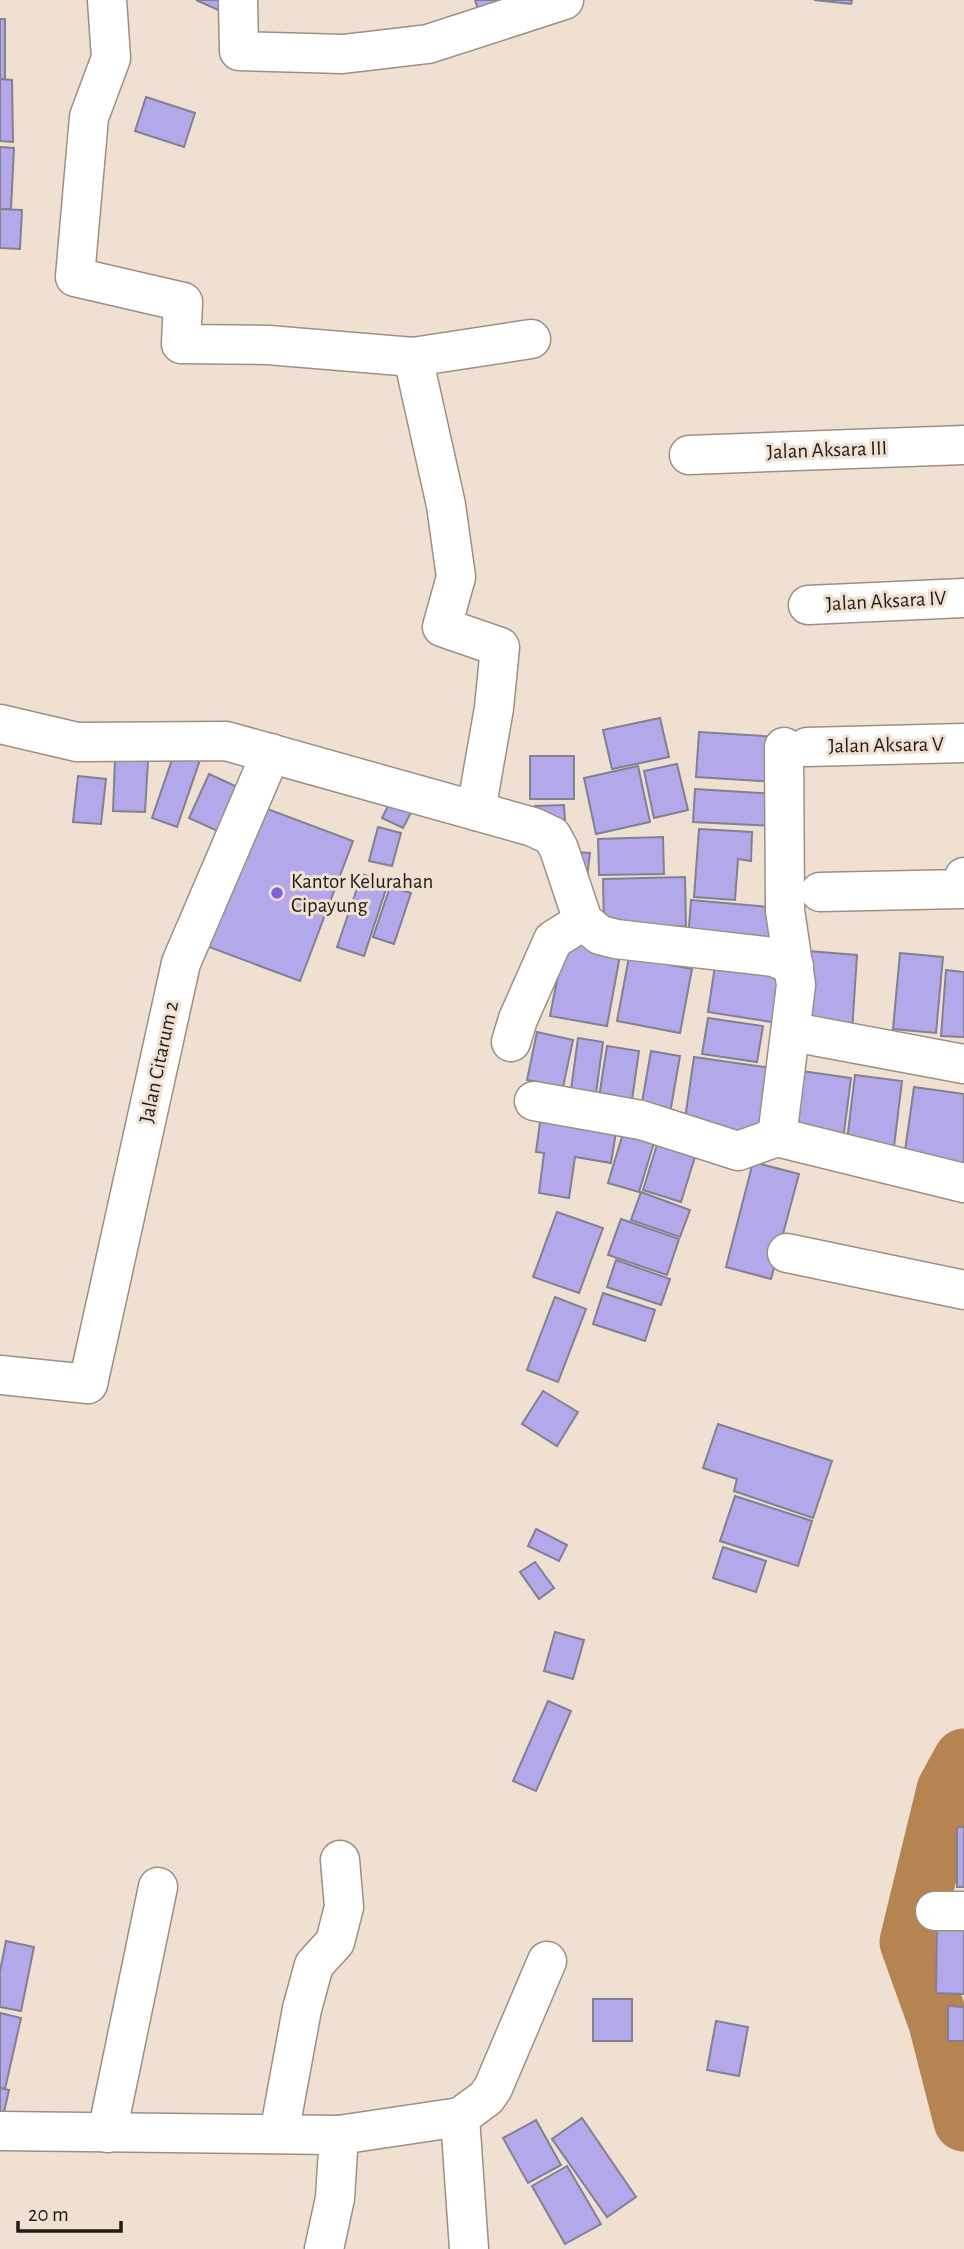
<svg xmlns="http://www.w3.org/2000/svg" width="964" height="2249" font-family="'Alegreya Sans',sans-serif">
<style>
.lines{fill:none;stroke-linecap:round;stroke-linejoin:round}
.river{stroke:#b68451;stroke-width:61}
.building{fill:#b3a8e9;stroke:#828091;stroke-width:2}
.minor-casing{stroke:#9d8f82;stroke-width:41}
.minor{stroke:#fff;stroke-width:38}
.poi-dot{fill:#8061db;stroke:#efe0d2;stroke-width:2.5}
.labels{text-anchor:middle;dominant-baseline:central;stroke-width:6;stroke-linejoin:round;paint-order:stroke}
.street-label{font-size:21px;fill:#221c17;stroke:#efe0d2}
.poi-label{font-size:21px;fill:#221c17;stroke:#efe0d2;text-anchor:start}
</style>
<rect width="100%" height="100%" fill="#efe0d2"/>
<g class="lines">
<path class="river" d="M964 1759 947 1790 910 1942 939 2023 964 2121"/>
</g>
<g class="building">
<path d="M196 0H231L225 13Z"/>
<path d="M475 0H530L481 18Z"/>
<path d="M814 0H852L851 4Z"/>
<rect x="0" y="19" width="5" height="60"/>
<path d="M0 79 12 80 13 142 0 141Z"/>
<path d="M146 97 195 113 184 147 135 131Z"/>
<path d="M0 147 14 148 11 209H0Z"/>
<path d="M0 209 22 210 20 249 0 248Z"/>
<path d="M660 718 669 757 612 769 603 730Z"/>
<path d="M699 732 778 737 774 782 696 777Z"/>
<path d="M175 751 200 760 177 827 152 818Z"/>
<rect x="530" y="756" width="44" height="43"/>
<path d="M115 759 148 761 145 812 113 811Z"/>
<path d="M677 764 688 810 654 818 644 771Z"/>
<path d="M638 766 650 822 596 834 584 778Z"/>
<path d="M209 774 244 790 224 834 189 818Z"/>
<path d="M78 776 106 779 101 824 73 822Z"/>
<path d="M695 789 778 794 776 826 693 822Z"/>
<path d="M396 790 417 801 403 828 382 818Z"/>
<path d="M254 804 353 841 300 981 201 944Z"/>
<path d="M564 805 565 821 536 822 535 806Z"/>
<path d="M378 827 401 833 392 866 369 861Z"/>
<path d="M699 829 752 832 751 861 738 859 735 900 694 897Z"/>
<path d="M663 837 664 874 599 875 598 839Z"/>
<path d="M576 852 590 853 587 878Z"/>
<path d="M362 874 388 883 364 956 337 947Z"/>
<path d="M685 877 686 926 604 927 603 879Z"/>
<path d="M390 887 411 893 394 944 373 937Z"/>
<path d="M691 900 780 908 777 948 688 940Z"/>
<path d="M565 939 621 950 607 1026 550 1016Z"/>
<path d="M808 951 857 955 852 1032 803 1029Z"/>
<path d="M900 953 943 957 936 1033 893 1029Z"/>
<path d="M629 957 692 969 680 1033 617 1021Z"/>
<path d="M715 966 785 976 778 1023 708 1012Z"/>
<path d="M946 970 964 972V1037L941 1036Z"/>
<path d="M708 1018 763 1026 757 1062 702 1054Z"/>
<path d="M537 1032 573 1040 563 1087 527 1080Z"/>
<path d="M578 1038 603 1042 594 1108 569 1105Z"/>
<path d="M607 1046 639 1051 630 1114 597 1110Z"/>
<path d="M651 1051 680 1056 670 1113 641 1108Z"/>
<path d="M694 1057 771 1068 760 1138 684 1126Z"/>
<path d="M795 1070 851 1078 843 1140 786 1132Z"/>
<path d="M855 1075 902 1081 893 1155 846 1149Z"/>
<path d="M914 1087 964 1094V1166L904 1158Z"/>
<path d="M541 1115 617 1126 611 1163 575 1157 569 1198 539 1193 544 1153 536 1152Z"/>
<path d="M625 1127 656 1136 639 1192 608 1183Z"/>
<path d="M660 1135 698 1147 681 1202 643 1190Z"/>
<path d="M753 1162 799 1174 771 1279 726 1267Z"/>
<path d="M641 1192 690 1210 680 1237 631 1220Z"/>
<path d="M557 1212 603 1228 579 1293 533 1277Z"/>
<path d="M621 1219 679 1239 667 1275 608 1255Z"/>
<path d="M616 1260 670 1279 661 1305 607 1287Z"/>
<path d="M603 1293 655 1310 645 1341 593 1324Z"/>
<path d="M555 1297 586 1309 558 1382 527 1370Z"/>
<path d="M543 1391 578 1412 557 1446 522 1424Z"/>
<path d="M718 1424 832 1461 813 1518 734 1491 737 1479 703 1468Z"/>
<path d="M735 1496 812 1521 798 1566 720 1541Z"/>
<path d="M536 1529 567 1545 559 1561 528 1546Z"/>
<path d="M723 1547 766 1561 756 1592 713 1578Z"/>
<path d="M535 1562 554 1588 539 1599 520 1572Z"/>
<path d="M555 1632 584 1640 573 1679 544 1671Z"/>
<path d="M548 1701 571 1711 536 1791 513 1781Z"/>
<rect x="957" y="1827" width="7" height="60"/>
<path d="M937 1927H964V1994L936 1993Z"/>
<path d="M6 1941 34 1947 21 2011 0 2007V1971Z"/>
<rect x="593" y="1999" width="39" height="42"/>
<path d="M948 2006 964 2007V2041H948Z"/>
<path d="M0 2013 21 2018 5 2089 0 2088Z"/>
<path d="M716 2021 748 2027 739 2076 707 2070Z"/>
<path d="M0 2088 9 2090 2 2121H0Z"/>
<path d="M582 2118 636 2197 607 2217 552 2139Z"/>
<path d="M536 2120 561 2165 528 2183 503 2138Z"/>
<path d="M567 2166 601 2224 565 2244 532 2186Z"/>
</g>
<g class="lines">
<defs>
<g id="minor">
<path d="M107 0 111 58 89 117 75 277 183 302 181 344 268 345 413 357 531 339"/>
<path d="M238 0 239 51 343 54 428 44 564 0"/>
<path d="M413 357 446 505 456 577 442 627 500 647 494 708 476 811"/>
<path d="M689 455 964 445"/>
<path d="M808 605 964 598"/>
<path d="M0 724 77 742 226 741 533 827 552 836 559 849 583 921 600 935 616 939 774 957 794 966"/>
<path d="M807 747 964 743"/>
<path d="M820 892 962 889 964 877"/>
<path d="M809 1035 964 1064"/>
<path d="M511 1042 518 1019 553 940 583 921"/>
<path d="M534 1101 641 1120 738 1151 777 1137 964 1183"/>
<path d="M777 1137 796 985 785 910 784 747"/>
<path d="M787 1253 964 1290"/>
<path d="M0 1375 88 1384 181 963 271 753"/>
<path d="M935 1911H964"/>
<path d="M460 2117 469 2249"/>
<path d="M0 2131 339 2135 460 2117 486 2098 493 2088 547 1961"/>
<path d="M107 2133 158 1887"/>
<path d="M279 2134 302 2009 314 1965 335 1942 344 1907 340 1860"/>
<path d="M324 2249 335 2198 339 2135"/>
</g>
</defs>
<use href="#minor" class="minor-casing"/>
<use href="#minor" class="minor"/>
</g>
<circle class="poi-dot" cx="277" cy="893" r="7"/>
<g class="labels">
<g class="street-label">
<text transform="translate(827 450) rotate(-2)">Jalan Aksara III</text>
<text transform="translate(886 601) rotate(-3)">Jalan Aksara IV</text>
<text transform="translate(886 745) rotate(-1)">Jalan Aksara V</text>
<text transform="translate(159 1062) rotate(-78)">Jalan Citarum 2</text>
</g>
<g class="poi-label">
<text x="291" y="881">Kantor Kelurahan<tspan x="291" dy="24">Cipayung</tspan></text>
</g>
</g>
<path d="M18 2221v10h103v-10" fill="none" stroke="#221c17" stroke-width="3.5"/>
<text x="28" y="2221" font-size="21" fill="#221c17" stroke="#efe0d2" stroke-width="5" paint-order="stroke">20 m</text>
</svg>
